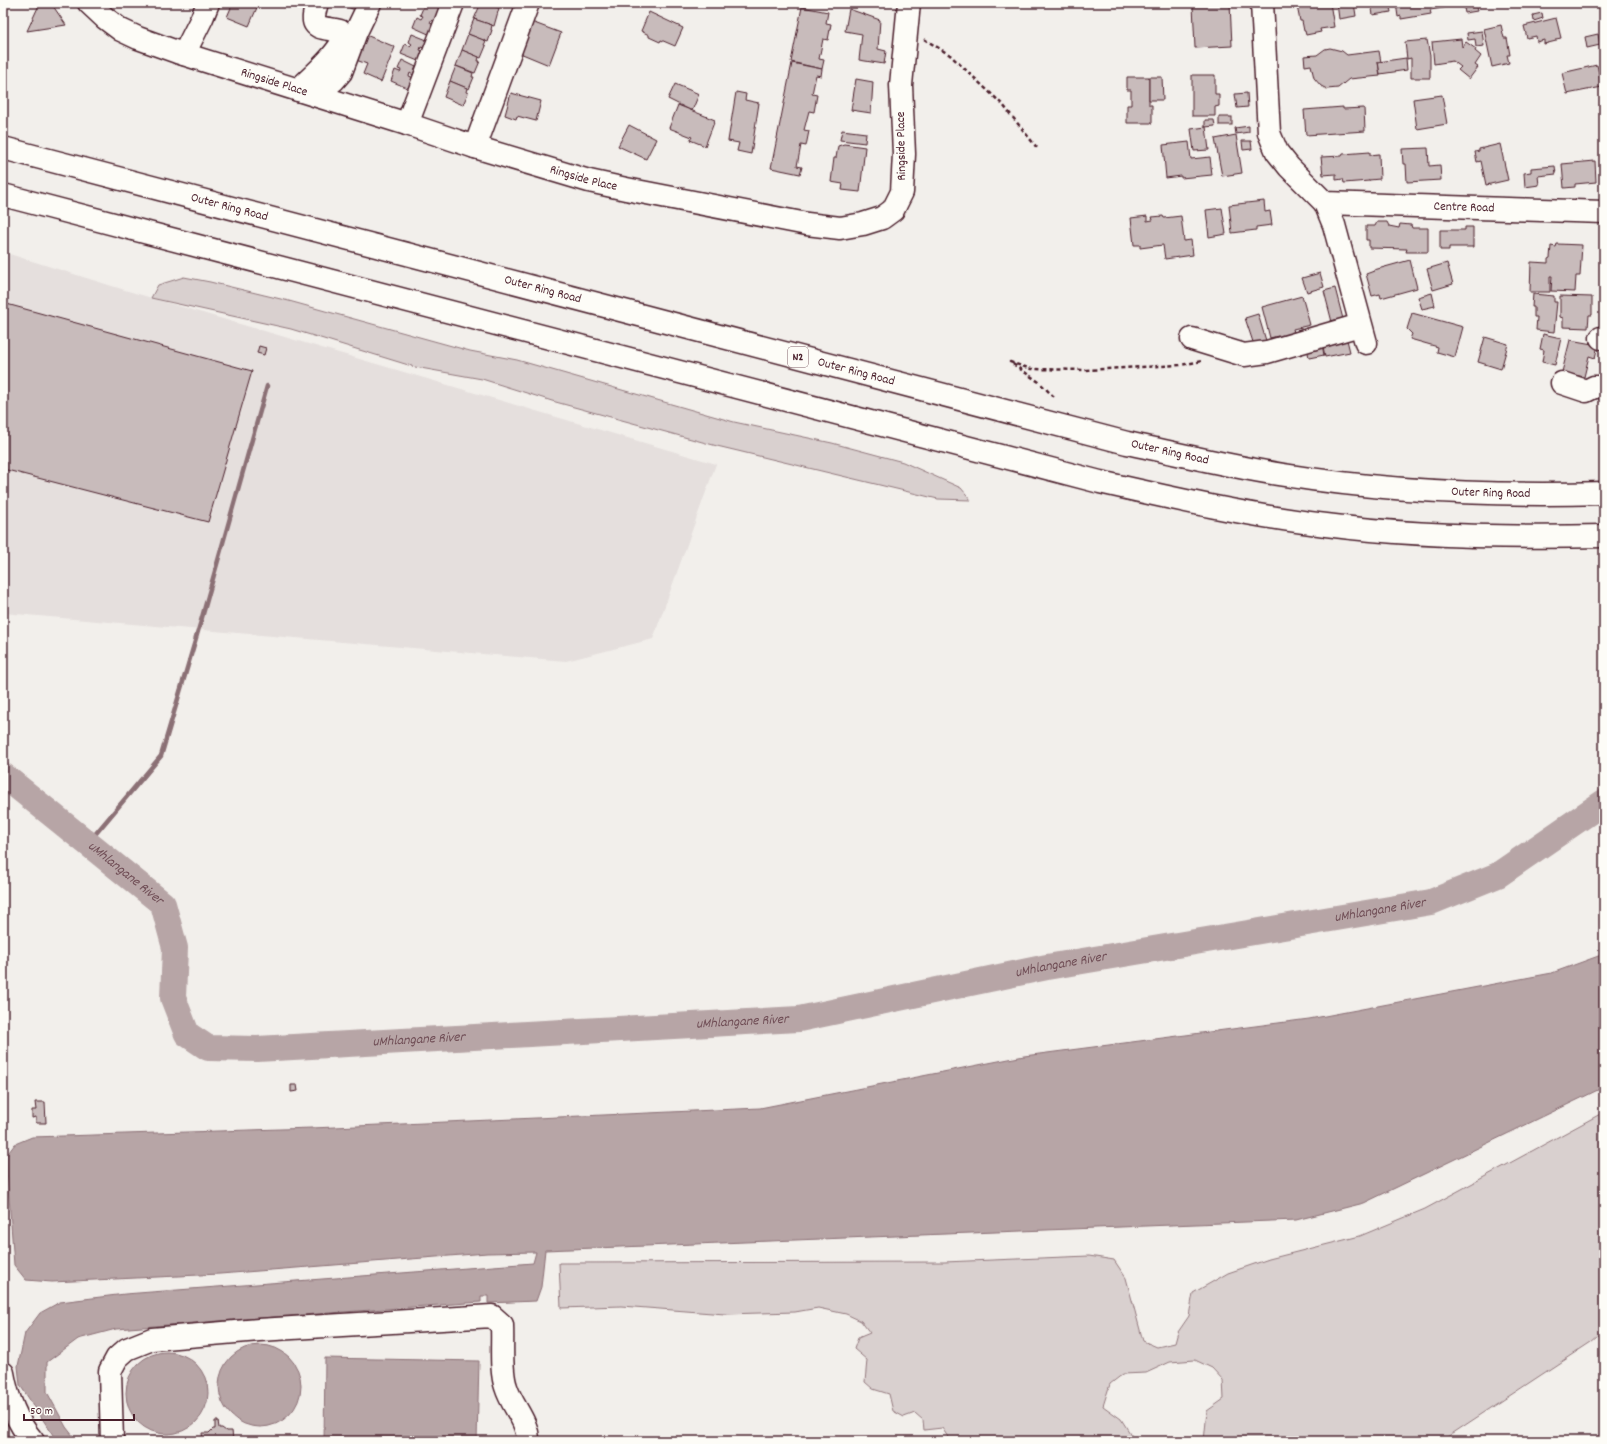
<svg xmlns="http://www.w3.org/2000/svg" width="1607" height="1444" font-family="Dekko,sans-serif">
<style>
.built{fill:#e5dfdd}
.green{fill:#d9d0cf;stroke:#92787d}
.water{fill:#b7a5a6;stroke:#8b6f75}
.lines{fill:none;stroke-linecap:round;stroke-linejoin:round}
.stream{stroke:#8b6f75;stroke-width:4.5}
.river{stroke:#b7a5a6;stroke-width:26}
.building{fill:#c8bbbb;stroke:#4a1f2b}
.minor-casing{stroke:#4a1f2b;stroke-width:25}
.highway-casing{stroke:#4a1f2b;stroke-width:25}
.path{stroke:#4a1f2b;stroke-width:2.5;stroke-dasharray:4 3;stroke-linecap:butt}
.minor{stroke:#fdfcf7;stroke-width:22}
.highway{stroke:#fdfcf7;stroke-width:22}
.labels{text-anchor:middle;dominant-baseline:central;stroke-width:3;stroke-linejoin:round;paint-order:stroke}
.shield{fill:#fdfcf7;stroke:#806168;stroke-width:1}
.shield-label{font-size:12px;font-weight:bold;fill:#4a1f2b}
.street-label{font-size:13px;fill:#4a1f2b;stroke:#fdfcf7}
.water-label{font-size:14px;font-style:italic;fill:#704e56;stroke:#fdfcf7}
</style>
<rect width="100%" height="100%" fill="#f2efeb"/>
<filter id="ink" filterUnits="userSpaceOnUse"><feTurbulence type="fractalNoise" baseFrequency=".025" numOctaves="2"/><feDisplacementMap in="SourceGraphic" scale="8" xChannelSelector="R" yChannelSelector="G"/><feConvolveMatrix kernelMatrix="1 2 1 2 8 2 1 2 1" color-interpolation-filters="sRGB"/></filter>
<g filter="url(#ink)">
<path class="built" d="M3 252 128 291 716 464 653 639 566 661 3 613Z"/>
<g class="green">
<path d="M184 277 210 282 289 301 470 351 517 360 734 422 832 443 903 462 961 488 971 500 938 499 717 446 552 401 482 379 415 367 291 329 151 298 158 285Z"/>
<path d="M1604 1112V1331L1591 1342 1441 1441H1408L1407 1439 1402 1441H1204L1207 1411 1224 1399 1223 1380 1212 1368 1195 1360 1170 1362 1146 1373 1123 1374 1110 1384 1103 1406 1121 1419 1133 1438V1441H945L948 1437 942 1428 924 1430 923 1420 915 1413 904 1417 893 1411 889 1394 873 1389 865 1382 867 1360 854 1349 858 1338 870 1333 861 1321 846 1314 818 1308 795 1312 725 1314 621 1306 561 1308 559 1263 944 1262 1089 1256 1114 1260 1126 1278 1143 1341 1157 1347 1175 1343 1178 1332 1189 1316 1193 1293 1228 1273 1269 1259 1360 1236 1425 1209Z"/>
</g>
<g class="water">
<path d="M1604 954V1087L1364 1203 1296 1220 545 1250 541 1287 536 1301 488 1303V1296H481V1302L219 1321 116 1329 78 1339 47 1362V1392L66 1427 77 1441H57L20 1385 18 1366 25 1333 40 1313 60 1302 125 1294 533 1263 536 1252 487 1253 220 1274 52 1282 26 1280 14 1265 6 1156 15 1144 32 1137 312 1128 760 1108 1024 1056 1309 1019 1552 973Z"/>
<circle cx="260" cy="1386" r="41"/>
<circle cx="167" cy="1393" r="41"/>
<path d="M325 1358 479 1361 477 1441H324Z"/>
</g>
<g class="lines">
<path class="stream" d="M87 844 161 756 201 621 267 386"/>
<path class="river" id="s1" d="M3 775 163 904 175 948 173 998 187 1034 208 1048 257 1049 799 1019 1047 967 1431 902 1498 875 1604 802"/>
</g>
<g class="building">
<path d="M40 3H51L66 25 27 31Z"/>
<path d="M233 3H259L249 26 227 17Z"/>
<path d="M337 3H358L355 10Z"/>
<path d="M425 3H448L446 6 438 3 437 6 441 8 435 22 432 20 430 23 437 26 433 36 413 27 417 17 421 19 423 16 420 15Z"/>
<path d="M481 3H486L499 8 494 26 474 19Z"/>
<path d="M1204 3H1230L1232 46 1195 48 1193 5H1203Z"/>
<path d="M1317 3H1330L1334 27 1320 29 1321 32 1306 35 1305 31H1304L1302 21H1300L1297 6Z"/>
<path d="M1337 3H1354L1356 16 1339 19Z"/>
<path d="M1371 3H1389L1391 12 1373 15Z"/>
<path d="M1394 3H1453L1454 4 1448 5 1449 7 1430 10 1431 14 1401 19V16L1398 17 1396 3Z"/>
<path d="M1463 3H1475L1477 11 1465 13Z"/>
<path d="M802 7 828 12 826 23 831 24 828 40 823 39 819 59 824 60 822 69 791 62Z"/>
<path d="M849 9 880 20 878 49 886 51 884 64 859 60 862 34 845 31Z"/>
<path d="M649 12 683 28 675 46 661 40 660 42 649 37V35L641 31Z"/>
<path d="M1542 13 1543 18 1534 21 1533 15Z"/>
<path d="M1556 18 1561 38 1556 39V41L1544 44V40L1537 42 1536 36 1527 38 1524 26Z"/>
<path d="M474 19 492 25 491 30H492L488 42 468 34Z"/>
<path d="M529 21 561 33 549 65 520 53Z"/>
<path d="M1501 25 1504 38H1507L1510 55H1507L1509 63 1492 67 1484 29Z"/>
<path d="M1482 31 1484 46 1476 47 1475 39 1468 40 1467 33Z"/>
<path d="M412 34 427 40 424 48 421 47 420 50 427 53 423 63 401 54 405 44 410 46 412 44 409 42Z"/>
<path d="M468 34 486 41 484 45 486 46 481 58 462 50Z"/>
<path d="M1598 34 1600 45 1587 48 1585 37Z"/>
<path d="M366 35 395 47 381 82 363 74 367 64 356 60Z"/>
<path d="M1461 39 1462 47 1466 42 1476 49 1475 51 1481 56 1475 65 1478 67 1469 79 1458 70 1461 67 1453 61 1434 64 1432 42Z"/>
<path d="M1427 40 1430 56V78H1411V58L1407 59 1405 42Z"/>
<path d="M1330 48 1342 51 1347 55 1379 51 1381 62H1378L1380 76 1349 79 1338 88 1327 89 1321 86 1314 78 1311 65 1305 66 1304 56 1317 55 1325 49Z"/>
<path d="M462 50 479 57 478 61H480L475 73 456 66Z"/>
<path d="M1406 58 1407 70 1380 74 1378 62Z"/>
<path d="M402 60 416 67 413 75 410 73 409 76 416 79 412 90 391 81 395 70 400 72 401 70 398 69Z"/>
<path d="M792 63 822 69 821 76 816 75 812 94 817 95 814 112 809 111 804 130 809 131 806 146 801 145 797 166 802 167 800 174 771 168Z"/>
<path d="M1597 65 1602 87 1567 94 1562 73Z"/>
<path d="M456 66 473 73 472 77H474L469 89 450 81Z"/>
<path d="M1192 75H1215V94H1219V106L1215 107V116H1192Z"/>
<path d="M1127 77H1149V105H1152V123H1127V105H1131V90H1127Z"/>
<path d="M1149 77H1162L1163 100H1149Z"/>
<path d="M856 79 873 82 871 113 851 110Z"/>
<path d="M450 81 467 88 466 92 468 93 463 105 444 97Z"/>
<path d="M675 84 699 94 692 111 668 99Z"/>
<path d="M736 92 746 94 745 100 759 103 751 154 737 151 739 143 728 141Z"/>
<path d="M511 93 541 101 536 121 517 116 516 119 505 115Z"/>
<path d="M1247 93 1248 107 1237 108 1235 94Z"/>
<path d="M1442 95 1447 124 1417 129 1413 99Z"/>
<path d="M678 105 715 120 705 146 690 140 692 137 669 128Z"/>
<path d="M1343 107V109L1364 108 1365 131 1306 135 1304 110Z"/>
<rect x="1219" y="117" width="13" height="8"/>
<path d="M1205 120H1214L1215 126 1205 127Z"/>
<path d="M629 125 656 139 646 159 618 146Z"/>
<path d="M1249 126V132L1236 134 1235 128Z"/>
<path d="M1206 127 1209 150 1194 151 1191 129Z"/>
<path d="M842 130 866 133 865 143 840 140Z"/>
<path d="M1236 135 1242 173 1222 176 1215 139Z"/>
<path d="M1242 141H1251L1252 149 1243 150Z"/>
<path d="M1189 142 1191 159 1210 157 1212 175 1181 178V176L1166 178 1163 145Z"/>
<path d="M844 144 865 147 860 192 842 190 843 184 831 182 834 158H836L838 146Z"/>
<path d="M1500 144 1508 180 1486 185 1481 161 1477 162 1475 152 1479 151V149Z"/>
<path d="M1428 148 1429 166 1440 165 1441 180 1407 182 1406 164H1403L1402 149Z"/>
<path d="M1370 152V155L1379 154 1380 179 1369 180V181L1344 183 1343 179 1336 180V174L1323 175 1321 157 1342 156 1343 154Z"/>
<path d="M1595 161 1596 182 1575 184V187L1564 188 1562 164Z"/>
<path d="M1555 166 1556 174 1538 176 1539 185 1525 187 1524 173 1531 172V168Z"/>
<path d="M1264 201 1265 212 1270 211 1272 225 1256 227V230L1232 233 1229 205Z"/>
<path d="M1222 208 1226 234 1209 237 1206 210Z"/>
<path d="M1147 216V221L1153 220 1152 217 1163 216 1164 218 1181 216 1184 241 1191 240 1193 255 1165 259 1163 245 1140 248V245H1134L1131 218Z"/>
<path d="M1377 222H1387L1389 226 1399 228 1400 224 1411 225 1412 228H1428V252H1406L1407 249 1369 248V240H1366V226H1375Z"/>
<path d="M1465 227H1473V247H1449V250H1440V230H1465Z"/>
<path d="M1557 244 1582 245 1580 276H1576L1575 292 1551 291 1552 276H1550V292H1530L1531 262 1548 263V259L1550 258 1551 246 1556 247Z"/>
<path d="M1410 260 1417 288 1381 298 1380 294 1372 296 1366 274 1374 271V270Z"/>
<path d="M1447 263 1453 284 1433 290 1427 269Z"/>
<path d="M1320 273 1324 287 1307 292 1302 278Z"/>
<path d="M1335 288 1344 323 1333 326 1324 291Z"/>
<path d="M1432 293 1435 306 1422 309 1418 297Z"/>
<path d="M1533 294 1554 296V302H1557L1554 332 1536 330 1537 317H1534V307H1532Z"/>
<path d="M1302 296 1310 325 1293 329 1295 335 1279 340 1278 336 1270 338 1262 307Z"/>
<path d="M1560 296 1592 297V315H1589L1588 328 1563 327V318L1560 317Z"/>
<path d="M3 303 252 371 208 522 3 469Z"/>
<path d="M1412 313 1463 327 1455 357 1437 352 1438 347 1410 339 1412 334 1407 329Z"/>
<path d="M1258 314 1267 344 1255 348 1245 318Z"/>
<path d="M1543 334 1561 338 1555 365 1542 362 1544 350 1540 349Z"/>
<path d="M1346 336 1350 352 1325 357 1322 341Z"/>
<path d="M1485 337 1508 344 1501 369 1478 362Z"/>
<path d="M1570 340 1598 345 1595 358 1589 356 1584 377 1562 372Z"/>
<path d="M1322 344 1324 355 1309 358 1307 347Z"/>
<path d="M259 346 266 348 264 355 257 353Z"/>
<path d="M291 1085H297L298 1091 291 1092Z"/>
<path d="M35 1102H45L46 1123H36V1117L32 1118V1110H36Z"/>
<path d="M215 1421H218L219 1428H222L226 1431H232L233 1440 203 1441 202 1433H209L213 1429H215Z"/>
</g>
<g class="lines">
<defs>
<g id="minor">
<path id="s2" d="M89 3 105 18 121 30 138 38 177 52 407 124 475 147 589 181 626 189 807 224 840 228 863 224 882 218 893 210 902 192 904 154 901 85 909 3"/>
<path id="s3" d="M1262 3 1269 133 1277 152 1289 167 1325 203 1604 212"/>
<path d="M184 54 202 18 208 3"/>
<path d="M298 90C307 81 344 49 343 37 343 35 341 32 340 31 316 26 309 30 317 3"/>
<path d="M316 95 334 80 341 72 356 32 370 3"/>
<path d="M407 124 453 3"/>
<path d="M475 147 528 3"/>
<path d="M1325 203 1334 225 1366 343"/>
<path d="M1601 338H1604"/>
<path d="M1192 339 1244 355 1267 352 1360 325"/>
<path d="M1562 383 1586 391 1594 387H1604"/>
<path d="M3 1373C7 1397 17 1423 33 1441"/>
<path d="M112 1441 110 1371 117 1358 127 1349 152 1339 259 1330 492 1316 502 1325C503 1344 500 1370 506 1387 512 1407 528 1421 528 1441"/>
</g>
<g id="highway">
<path id="s4" d="M3 148 1127 443C1179 454 1232 467 1284 475 1390 492 1497 496 1604 493"/>
<path d="M3 195 1100 482C1175 499 1250 516 1326 525 1418 537 1512 538 1604 536"/>
</g>
</defs>
<use href="#minor" class="minor-casing"/>
<use href="#highway" class="highway-casing"/>
<g class="path">
<path d="M924 39 950 55 1003 105 1038 149"/>
<path d="M1054 397 1039 382 1010 362 1031 369 1087 370 1180 365 1203 361"/>
</g>
<use href="#minor" class="minor"/>
<use href="#highway" class="highway"/>
</g>
</g>
<g class="labels">
<rect class="shield" x="788" y="347" width="20" height="20" rx="3"/>
<g class="shield-label">
<text x="798" y="357">N2</text>
</g>
<g class="street-label">
<text stroke="none"><textPath href="#s2" startOffset="204">Ringside Place</textPath></text>
<text transform="translate(902 146) rotate(-91)">Ringside Place</text>
<text stroke="none"><textPath href="#s2" startOffset="528">Ringside Place</textPath></text>
<text stroke="none"><textPath href="#s4" startOffset="234">Outer Ring Road</textPath></text>
<text stroke="none"><textPath href="#s3" startOffset="360">Centre Road</textPath></text>
<text stroke="none"><textPath href="#s4" startOffset="558">Outer Ring Road</textPath></text>
<text stroke="none"><textPath href="#s4" startOffset="882">Outer Ring Road</textPath></text>
<text stroke="none"><textPath href="#s4" startOffset="1206">Outer Ring Road</textPath></text>
<text stroke="none"><textPath href="#s4" startOffset="1530">Outer Ring Road</textPath></text>
</g>
<g class="water-label">
<text stroke="none"><textPath href="#s1" startOffset="157">uMhlangane River</textPath></text>
<text stroke="none"><textPath href="#s1" startOffset="1548">uMhlangane River</textPath></text>
<text stroke="none"><textPath href="#s1" startOffset="1224">uMhlangane River</textPath></text>
<text stroke="none"><textPath href="#s1" startOffset="900">uMhlangane River</textPath></text>
<text stroke="none"><textPath href="#s1" startOffset="576">uMhlangane River</textPath></text>
</g>
</g>
<rect width="1607" height="1444" fill="none" stroke="#fdfcf7" stroke-width="16"/>
<rect x="8" y="8" width="1591" height="1428" fill="none" stroke="#4a1f2b" stroke-width="1.5" filter="url(#ink)"/>
<path d="M24 1414v6h110v-6" fill="none" stroke="#4a1f2b" stroke-width="2"/>
<text x="30" y="1414" font-size="12" fill="#4a1f2b" stroke="#fdfcf7" stroke-width="3" paint-order="stroke">50 m</text>
</svg>
